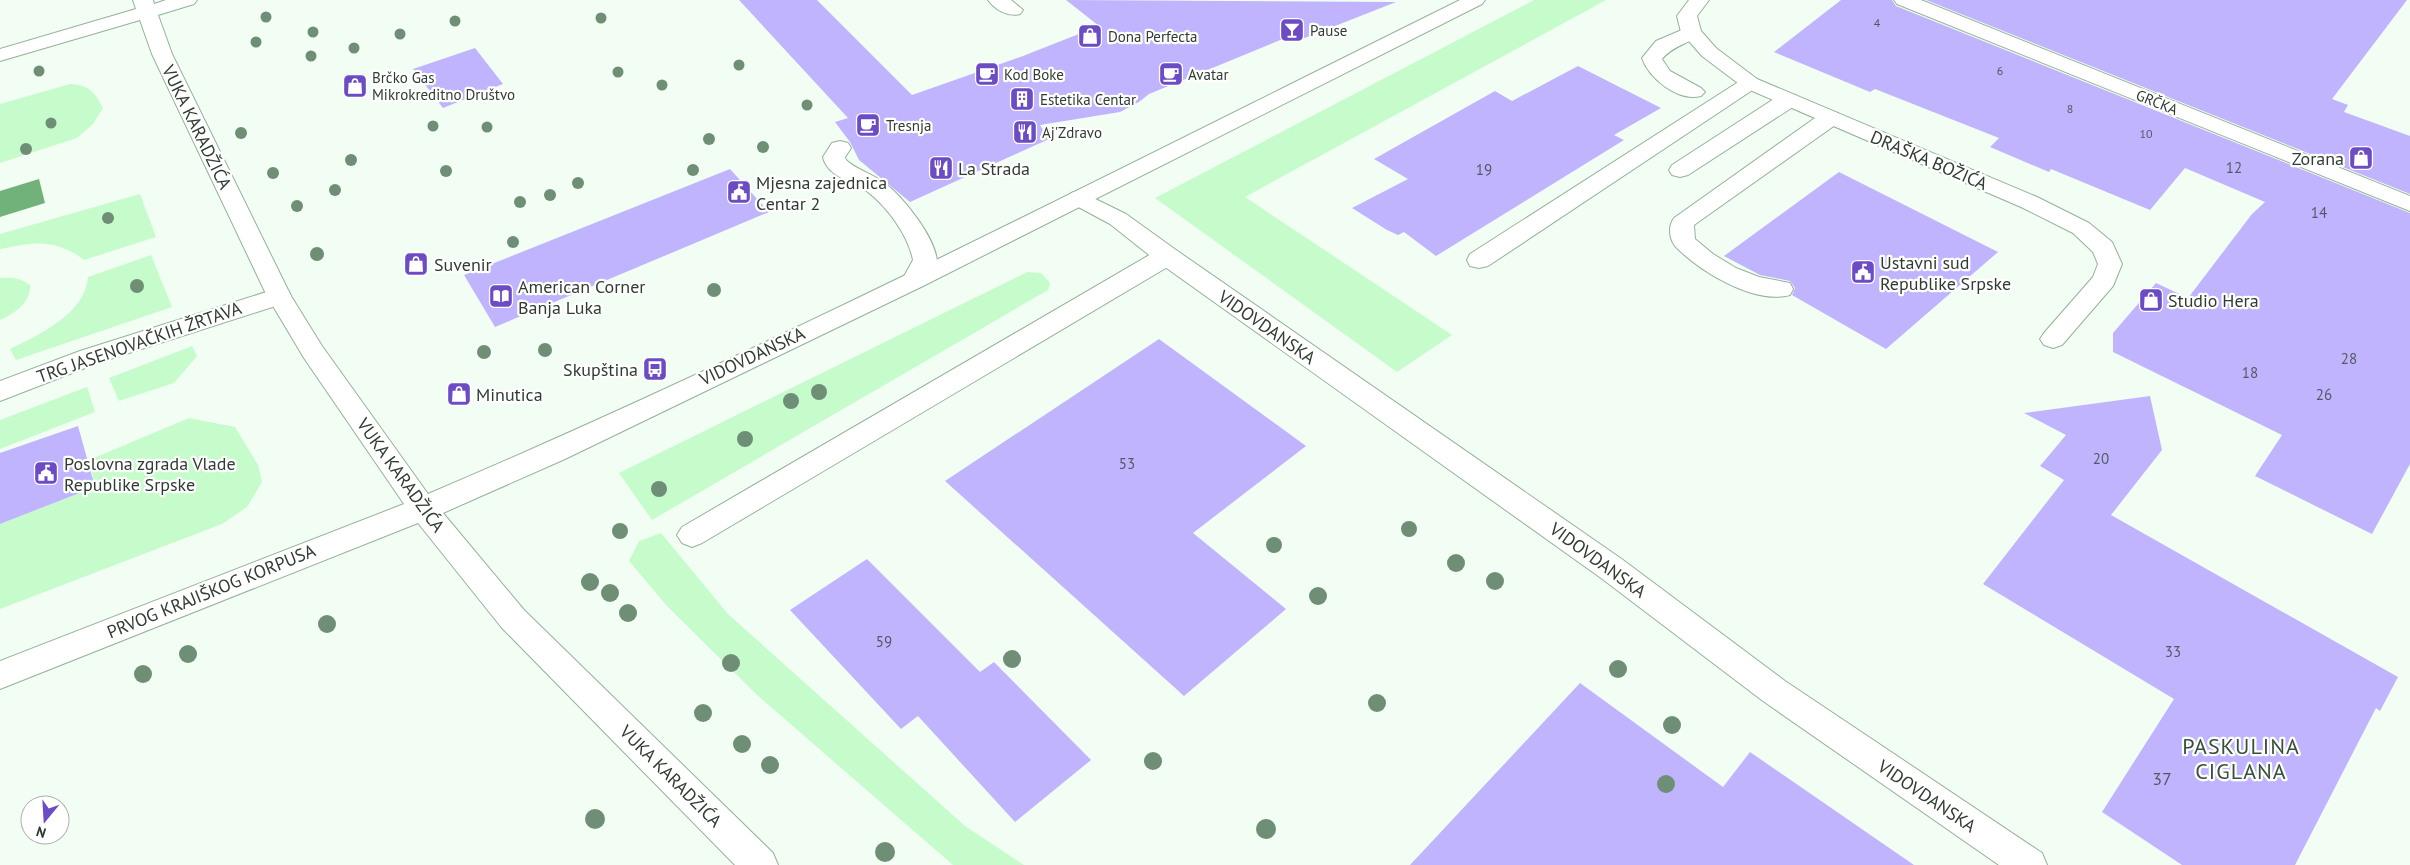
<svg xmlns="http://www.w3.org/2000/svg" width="2410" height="865" font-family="'PT Sans',sans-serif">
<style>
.green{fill:#c6fccb}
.water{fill:#71b27a}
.building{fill:#c0b4ff}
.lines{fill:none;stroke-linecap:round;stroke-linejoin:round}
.service-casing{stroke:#94b197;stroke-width:2}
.minor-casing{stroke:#94b197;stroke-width:2}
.secondary-casing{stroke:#94b197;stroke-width:2}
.service{fill:#fff;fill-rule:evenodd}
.minor{fill:#fff;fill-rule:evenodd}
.secondary{fill:#fff;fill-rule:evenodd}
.tree{fill:#6e8f76}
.labels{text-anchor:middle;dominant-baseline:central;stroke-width:4.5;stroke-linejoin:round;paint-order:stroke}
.far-number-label{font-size:12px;fill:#545a64}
.far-poi-label{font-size:15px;fill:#303c31;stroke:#fff;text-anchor:start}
.far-street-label{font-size:15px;fill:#303c31;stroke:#fff}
.number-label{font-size:15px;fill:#545a64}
.street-label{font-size:18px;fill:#303c31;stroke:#fff}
.poi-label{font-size:18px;fill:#303c31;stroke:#fff;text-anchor:start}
.near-number-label{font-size:18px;fill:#545a64}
.near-neighbourhood-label{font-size:22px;letter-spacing:1px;fill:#365039;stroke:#fff}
</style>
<rect width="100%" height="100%" fill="#f2fef3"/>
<g class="green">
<path d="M1534 0H1606L1245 197 1452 335 1397 372 1155 198Z"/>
<path d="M70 84C90 85 94 92 103 108L93 124 77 138 0 163V104Z"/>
<path d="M140 194 156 237 84 260C55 238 34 242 0 249V234Z"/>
<path d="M151 255 172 307 16 360 10 349C39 335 86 313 88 277Z"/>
<path d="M1027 272 1041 273 1050 283 1048 290 652 520 619 473Z"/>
<path d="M0 278C12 277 20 278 30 285 31 302 14 314 0 320Z"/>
<path d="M192 346 197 356 174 383 119 401 109 378Z"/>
<path d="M87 387 95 412 0 449V420Z"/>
<path d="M189 418 235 427 258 465 262 482 247 507 222 524 0 609V524L95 487 89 460Z"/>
<path d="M661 533 728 614 965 826 1024 865H953L757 695 667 606 629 561 639 541Z"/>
</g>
<path class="water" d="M39 179 45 203 0 217V191Z"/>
<g class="building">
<path d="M739 0H817L912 95 1023 56 1099 26 1066 0 1396 2 1297 41 1290 36 1149 94 1139 102 1120 112 1040 125 1049 139 910 202 859 160 850 142 835 122 848 118Z"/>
<path d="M1841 0H1892L1896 6 2410 213V464L2372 534 2255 476 2282 435 2113 352V333L2156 283 2188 298 2252 214 2265 202 2185 168 2150 210 2051 169 2049 172 1990 147 1999 138 1875 89 1870 92 1774 52Z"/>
<path d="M1926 0H2407L2332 99 2348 105 2344 112 2410 136V194Z"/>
<path d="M475 48 503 84 443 108 413 69Z"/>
<path d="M1578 66 1661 108 1614 135 1624 140 1436 256 1404 232 1398 235 1387 230 1352 208 1408 179 1374 159 1495 91 1512 101Z"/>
<path d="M730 169 769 212 495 327 464 275Z"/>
<path d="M1839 172 1998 252 1886 349 1792 295 1795 288 1790 281 1760 275 1724 256Z"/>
<path d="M1159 339 1306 446 1193 533 1286 609 1184 696 945 481Z"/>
<path d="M2150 396 2162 450 2111 515 2398 677 2380 711 2376 708 2295 865H2182L2102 812 2174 699 1983 584 2064 480 2040 466 2066 435 2024 413Z"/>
<path d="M78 426 95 487 0 524V453Z"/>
<path d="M867 559 980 672 994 662 1091 760 1015 822 918 716 901 729 790 610Z"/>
<path d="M1580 683 1723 787 1750 752 1914 865H1410Z"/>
</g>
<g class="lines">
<defs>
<g id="service">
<path d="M988 0H1011L1023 10 1020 14C1008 17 995 10 988 0Z"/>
<path d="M1691 26 1698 28 1701 32C1694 43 1674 44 1662 59L1670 71 1701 88 1705 92 1701 96C1679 102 1649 79 1642 58L1656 41Z"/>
<path d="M1750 77 1757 79 1760 83 1757 87 1488 266 1479 268 1470 266 1467 260 1470 254 1743 79Z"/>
<path d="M1788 94 1796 95 1799 100 1796 105 1688 175 1680 177 1672 175 1669 170 1672 165 1780 95Z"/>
<path d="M1830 112 1838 113 1841 118 1838 123 1694 225 1695 239 1713 254 1736 268 1759 277 1790 283 1793 289 1790 295C1754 305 1699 271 1675 246 1669 238 1668 226 1674 218L1822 113Z"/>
<path d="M840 141 848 143 851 148 845 157 846 160C857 170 871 173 883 182 902 195 937 239 937 263L923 286 914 288 905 286 902 280 913 260C908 235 888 208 868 192 853 181 827 177 823 157L832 143Z"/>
<path d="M1167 248 1176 250 1179 256 1176 262 702 543 692 547 682 543 677 535 682 527 1158 250Z"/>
<path d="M279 288 288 290 291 296 288 302 98 363 0 401V381L80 351Z"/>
</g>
<g id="minor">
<path d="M1689 0H1709L1697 16 1701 31 1716 48 1757 79 2037 197 2089 223 2112 242 2122 264 2113 286 2062 345 2053 348 2044 345 2040 339 2044 333 2093 277 2098 264 2093 252 2073 233 2021 207 1743 87 1702 56 1681 32 1677 16Z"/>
<path d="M1894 0H1921L2410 196V211L1897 4Z"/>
<path d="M1079 191 1126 214 1176 250 1623 560 1785 681 2042 853 2047 865H1999L1763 701 1601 578 1158 262 1110 224 1071 203 1067 198 1071 193Z"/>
</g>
<path id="secondary" d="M133 0H153L154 4 166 0H197L194 4 158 15 172 54 291 296 322 346 428 494C779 345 1118 169 1460 0H1485L1482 4 923 286 565 459 443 513 524 610 773 853 778 865H735L502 628 418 523 0 689V661L404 504 304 358 267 296 152 54 140 20 0 61V49L136 9Z"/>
</defs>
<use href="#service" class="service-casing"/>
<use href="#minor" class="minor-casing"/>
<use href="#secondary" class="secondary-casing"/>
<use href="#service" class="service"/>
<use href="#minor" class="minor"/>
<use href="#secondary" class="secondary"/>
</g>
<g class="tree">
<circle cx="266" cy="17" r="5.5"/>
<circle cx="601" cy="18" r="5.5"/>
<circle cx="455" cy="21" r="5.5"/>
<circle cx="313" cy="32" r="5.5"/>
<circle cx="400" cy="34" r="5.5"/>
<circle cx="256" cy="42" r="5.5"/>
<circle cx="354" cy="48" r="5.5"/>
<circle cx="311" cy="56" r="5.5"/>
<circle cx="739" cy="65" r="5.5"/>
<circle cx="39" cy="71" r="5.5"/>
<circle cx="618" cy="72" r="5.5"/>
<circle cx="662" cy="85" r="5.5"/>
<circle cx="807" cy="105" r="5.5"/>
<circle cx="51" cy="123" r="5.5"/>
<circle cx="433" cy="126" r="5.5"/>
<circle cx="487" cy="127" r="5.5"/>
<circle cx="241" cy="133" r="6"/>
<circle cx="709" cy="139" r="6"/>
<circle cx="763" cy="147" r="6"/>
<circle cx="26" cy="149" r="6"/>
<circle cx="351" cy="160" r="6"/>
<circle cx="693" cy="170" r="6"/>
<circle cx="446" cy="171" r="6"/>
<circle cx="273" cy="173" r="6"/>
<circle cx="578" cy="183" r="6"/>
<circle cx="335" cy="190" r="6"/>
<circle cx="550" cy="195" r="6"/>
<circle cx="520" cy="202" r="6"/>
<circle cx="297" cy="206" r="6"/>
<circle cx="108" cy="218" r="6"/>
<circle cx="513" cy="242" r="6"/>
<circle cx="317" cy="254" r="7"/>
<circle cx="137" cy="286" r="7"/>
<circle cx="714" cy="290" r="7"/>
<circle cx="545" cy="350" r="7"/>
<circle cx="484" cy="352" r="7"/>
<circle cx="819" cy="392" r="8"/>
<circle cx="791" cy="401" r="8"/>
<circle cx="745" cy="439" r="8"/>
<circle cx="659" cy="489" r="8"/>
<circle cx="1409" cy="529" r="8"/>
<circle cx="620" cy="531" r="8"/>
<circle cx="1274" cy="545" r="8"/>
<circle cx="1456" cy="563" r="9"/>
<circle cx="1495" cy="581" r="9"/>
<circle cx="590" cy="582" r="9"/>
<circle cx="610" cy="593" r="9"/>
<circle cx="1318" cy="596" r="9"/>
<circle cx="628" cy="613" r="9"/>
<circle cx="327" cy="624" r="9"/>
<circle cx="188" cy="654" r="9"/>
<circle cx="1012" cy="659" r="9"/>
<circle cx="731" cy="663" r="9"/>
<circle cx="1618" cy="669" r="9"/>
<circle cx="143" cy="674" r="9"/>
<circle cx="1377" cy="703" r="9"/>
<circle cx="703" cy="713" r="9"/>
<circle cx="1672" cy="725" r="9"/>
<circle cx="742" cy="744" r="9"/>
<circle cx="1153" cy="761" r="9"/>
<circle cx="770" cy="765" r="9"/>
<circle cx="1666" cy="784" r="9"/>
<circle cx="595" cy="819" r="10"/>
<circle cx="1266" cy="829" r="10"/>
<circle cx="885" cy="852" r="10"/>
</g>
<defs>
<symbol id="bar-square" viewBox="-11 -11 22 22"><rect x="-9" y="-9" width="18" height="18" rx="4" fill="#6c4cc5" stroke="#fff"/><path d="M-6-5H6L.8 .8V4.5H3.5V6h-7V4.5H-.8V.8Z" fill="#fff"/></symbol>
<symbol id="shop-square" viewBox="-11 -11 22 22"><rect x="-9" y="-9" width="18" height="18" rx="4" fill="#6c4cc5" stroke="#fff"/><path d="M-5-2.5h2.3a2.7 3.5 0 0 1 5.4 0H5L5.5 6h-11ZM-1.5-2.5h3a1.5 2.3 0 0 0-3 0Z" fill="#fff"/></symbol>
<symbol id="cafe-square" viewBox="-11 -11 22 22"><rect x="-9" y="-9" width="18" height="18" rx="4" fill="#6c4cc5" stroke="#fff"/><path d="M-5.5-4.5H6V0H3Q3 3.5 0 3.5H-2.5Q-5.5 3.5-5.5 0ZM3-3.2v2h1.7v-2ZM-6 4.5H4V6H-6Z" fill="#fff"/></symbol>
<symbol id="building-square" viewBox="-11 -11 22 22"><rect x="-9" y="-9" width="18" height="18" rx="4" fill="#6c4cc5" stroke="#fff"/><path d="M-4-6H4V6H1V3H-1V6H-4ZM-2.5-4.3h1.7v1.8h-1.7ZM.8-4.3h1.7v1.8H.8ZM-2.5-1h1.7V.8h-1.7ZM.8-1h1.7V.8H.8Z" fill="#fff"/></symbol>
<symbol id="restaurant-square" viewBox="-11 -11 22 22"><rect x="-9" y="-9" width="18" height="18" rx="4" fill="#6c4cc5" stroke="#fff"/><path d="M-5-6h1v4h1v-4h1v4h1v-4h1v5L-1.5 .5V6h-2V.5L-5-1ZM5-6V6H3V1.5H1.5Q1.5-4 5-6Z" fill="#fff"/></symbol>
<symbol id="civic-square" viewBox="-11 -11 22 22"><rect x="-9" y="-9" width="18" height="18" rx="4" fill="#6c4cc5" stroke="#fff"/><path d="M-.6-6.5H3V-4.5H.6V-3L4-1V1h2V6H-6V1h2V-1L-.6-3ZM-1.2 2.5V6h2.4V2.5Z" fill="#fff"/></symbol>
<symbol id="library-square" viewBox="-11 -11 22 22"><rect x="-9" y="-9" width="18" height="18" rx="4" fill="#6c4cc5" stroke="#fff"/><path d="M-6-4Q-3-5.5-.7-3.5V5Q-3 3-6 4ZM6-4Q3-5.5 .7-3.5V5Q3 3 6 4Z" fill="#fff"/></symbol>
<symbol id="bus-square" viewBox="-11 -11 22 22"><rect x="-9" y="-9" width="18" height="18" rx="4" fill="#6c4cc5" stroke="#fff"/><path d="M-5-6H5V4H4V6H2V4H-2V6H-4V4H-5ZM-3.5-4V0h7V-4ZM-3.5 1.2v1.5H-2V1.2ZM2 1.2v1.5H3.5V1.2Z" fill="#fff"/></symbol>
</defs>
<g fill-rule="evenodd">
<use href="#bar-square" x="1278" y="16" width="28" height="28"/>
<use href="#shop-square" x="1076" y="22" width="28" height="28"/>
<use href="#cafe-square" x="973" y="60" width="28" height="28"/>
<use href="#cafe-square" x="1157" y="60" width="28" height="28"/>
<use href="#shop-square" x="341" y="72" width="28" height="28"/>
<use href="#building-square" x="1008" y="85" width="28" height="28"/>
<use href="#cafe-square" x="854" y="111" width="28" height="28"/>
<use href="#restaurant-square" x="1011" y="118" width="28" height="28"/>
<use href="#shop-square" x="2347" y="144" width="28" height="28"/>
<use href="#restaurant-square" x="927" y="154" width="28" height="28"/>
<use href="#civic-square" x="725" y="178" width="28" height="28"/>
<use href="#shop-square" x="402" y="250" width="28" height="28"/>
<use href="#civic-square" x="1849" y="258" width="28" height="28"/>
<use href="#library-square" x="487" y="282" width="28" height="28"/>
<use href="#shop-square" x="2137" y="286" width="28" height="28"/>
<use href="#bus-square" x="641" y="355" width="28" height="28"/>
<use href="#shop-square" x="445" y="380" width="28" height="28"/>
<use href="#civic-square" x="32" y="459" width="28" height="28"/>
</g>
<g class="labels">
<g class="far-number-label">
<text x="1877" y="22">4</text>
<text x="2000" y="70">6</text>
<text x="2070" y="108">8</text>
<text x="2146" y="133">10</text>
</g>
<g class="far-poi-label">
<text x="1310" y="30">Pause</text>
<text x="1108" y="36">Dona Perfecta</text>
<text x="1004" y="74">Kod Boke</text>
<text x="1188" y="74">Avatar</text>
<text x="372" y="77">Brčko Gas<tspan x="372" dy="17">Mikrokreditno Društvo</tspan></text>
<text x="1040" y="99">Estetika Centar</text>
<text x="886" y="125">Tresnja</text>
<text x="1042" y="132">Aj'Zdravo</text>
</g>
<g class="far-street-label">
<text transform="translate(2157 102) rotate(22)">GRČKA</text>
</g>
<g class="number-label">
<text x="2234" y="167">12</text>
<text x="1484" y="169">19</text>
<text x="2319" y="212">14</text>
<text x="2349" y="358">28</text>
<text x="2250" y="372">18</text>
<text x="2324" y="394">26</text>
<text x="2101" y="458">20</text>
<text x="1127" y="463">53</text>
<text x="884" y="641">59</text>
<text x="2173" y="651">33</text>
</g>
<g class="street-label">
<text transform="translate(197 127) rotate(64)">VUKA KARADŽIĆA</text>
<text transform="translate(1929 160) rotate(23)">DRAŠKA BOŽIĆA</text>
<text transform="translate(1267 327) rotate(35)">VIDOVDANSKA</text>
<text transform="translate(139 342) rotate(-19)">TRG JASENOVAČKIH ŽRTAVA</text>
<text transform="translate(752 356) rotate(-25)">VIDOVDANSKA</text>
<text transform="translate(401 475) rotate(54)">VUKA KARADŽIĆA</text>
<text transform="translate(1598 560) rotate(36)">VIDOVDANSKA</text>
<text transform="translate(211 591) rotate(-22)">PRVOG KRAJIŠKOG KORPUSA</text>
<text transform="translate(671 776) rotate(45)">VUKA KARADŽIĆA</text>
<text transform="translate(1927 796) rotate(34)">VIDOVDANSKA</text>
</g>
<g class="poi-label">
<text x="2344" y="158" text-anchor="end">Zorana</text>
<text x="958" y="168">La Strada</text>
<text x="756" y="182">Mjesna zajednica<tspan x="756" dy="21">Centar 2</tspan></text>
<text x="1880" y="262">Ustavni sud<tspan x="1880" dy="21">Republike Srpske</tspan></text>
<text x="434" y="264">Suvenir</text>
<text x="518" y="286">American Corner<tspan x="518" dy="21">Banja Luka</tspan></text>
<text x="2168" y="300">Studio Hera</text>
<text x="638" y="369" text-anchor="end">Skupština</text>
<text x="476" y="394">Minutica</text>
<text x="64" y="463">Poslovna zgrada Vlade<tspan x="64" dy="21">Republike Srpske</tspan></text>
</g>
<g class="near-number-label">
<text x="2162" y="778">37</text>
</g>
<g class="near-neighbourhood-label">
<text x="2241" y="746">PASKULINA<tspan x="2241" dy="25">CIGLANA</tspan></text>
</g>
</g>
<g transform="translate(45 820) rotate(198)"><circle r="24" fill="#ffffff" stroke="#acb1ad"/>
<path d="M0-4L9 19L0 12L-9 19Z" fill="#6c4cc5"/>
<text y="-8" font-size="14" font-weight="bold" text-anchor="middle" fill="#303c31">N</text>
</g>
</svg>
